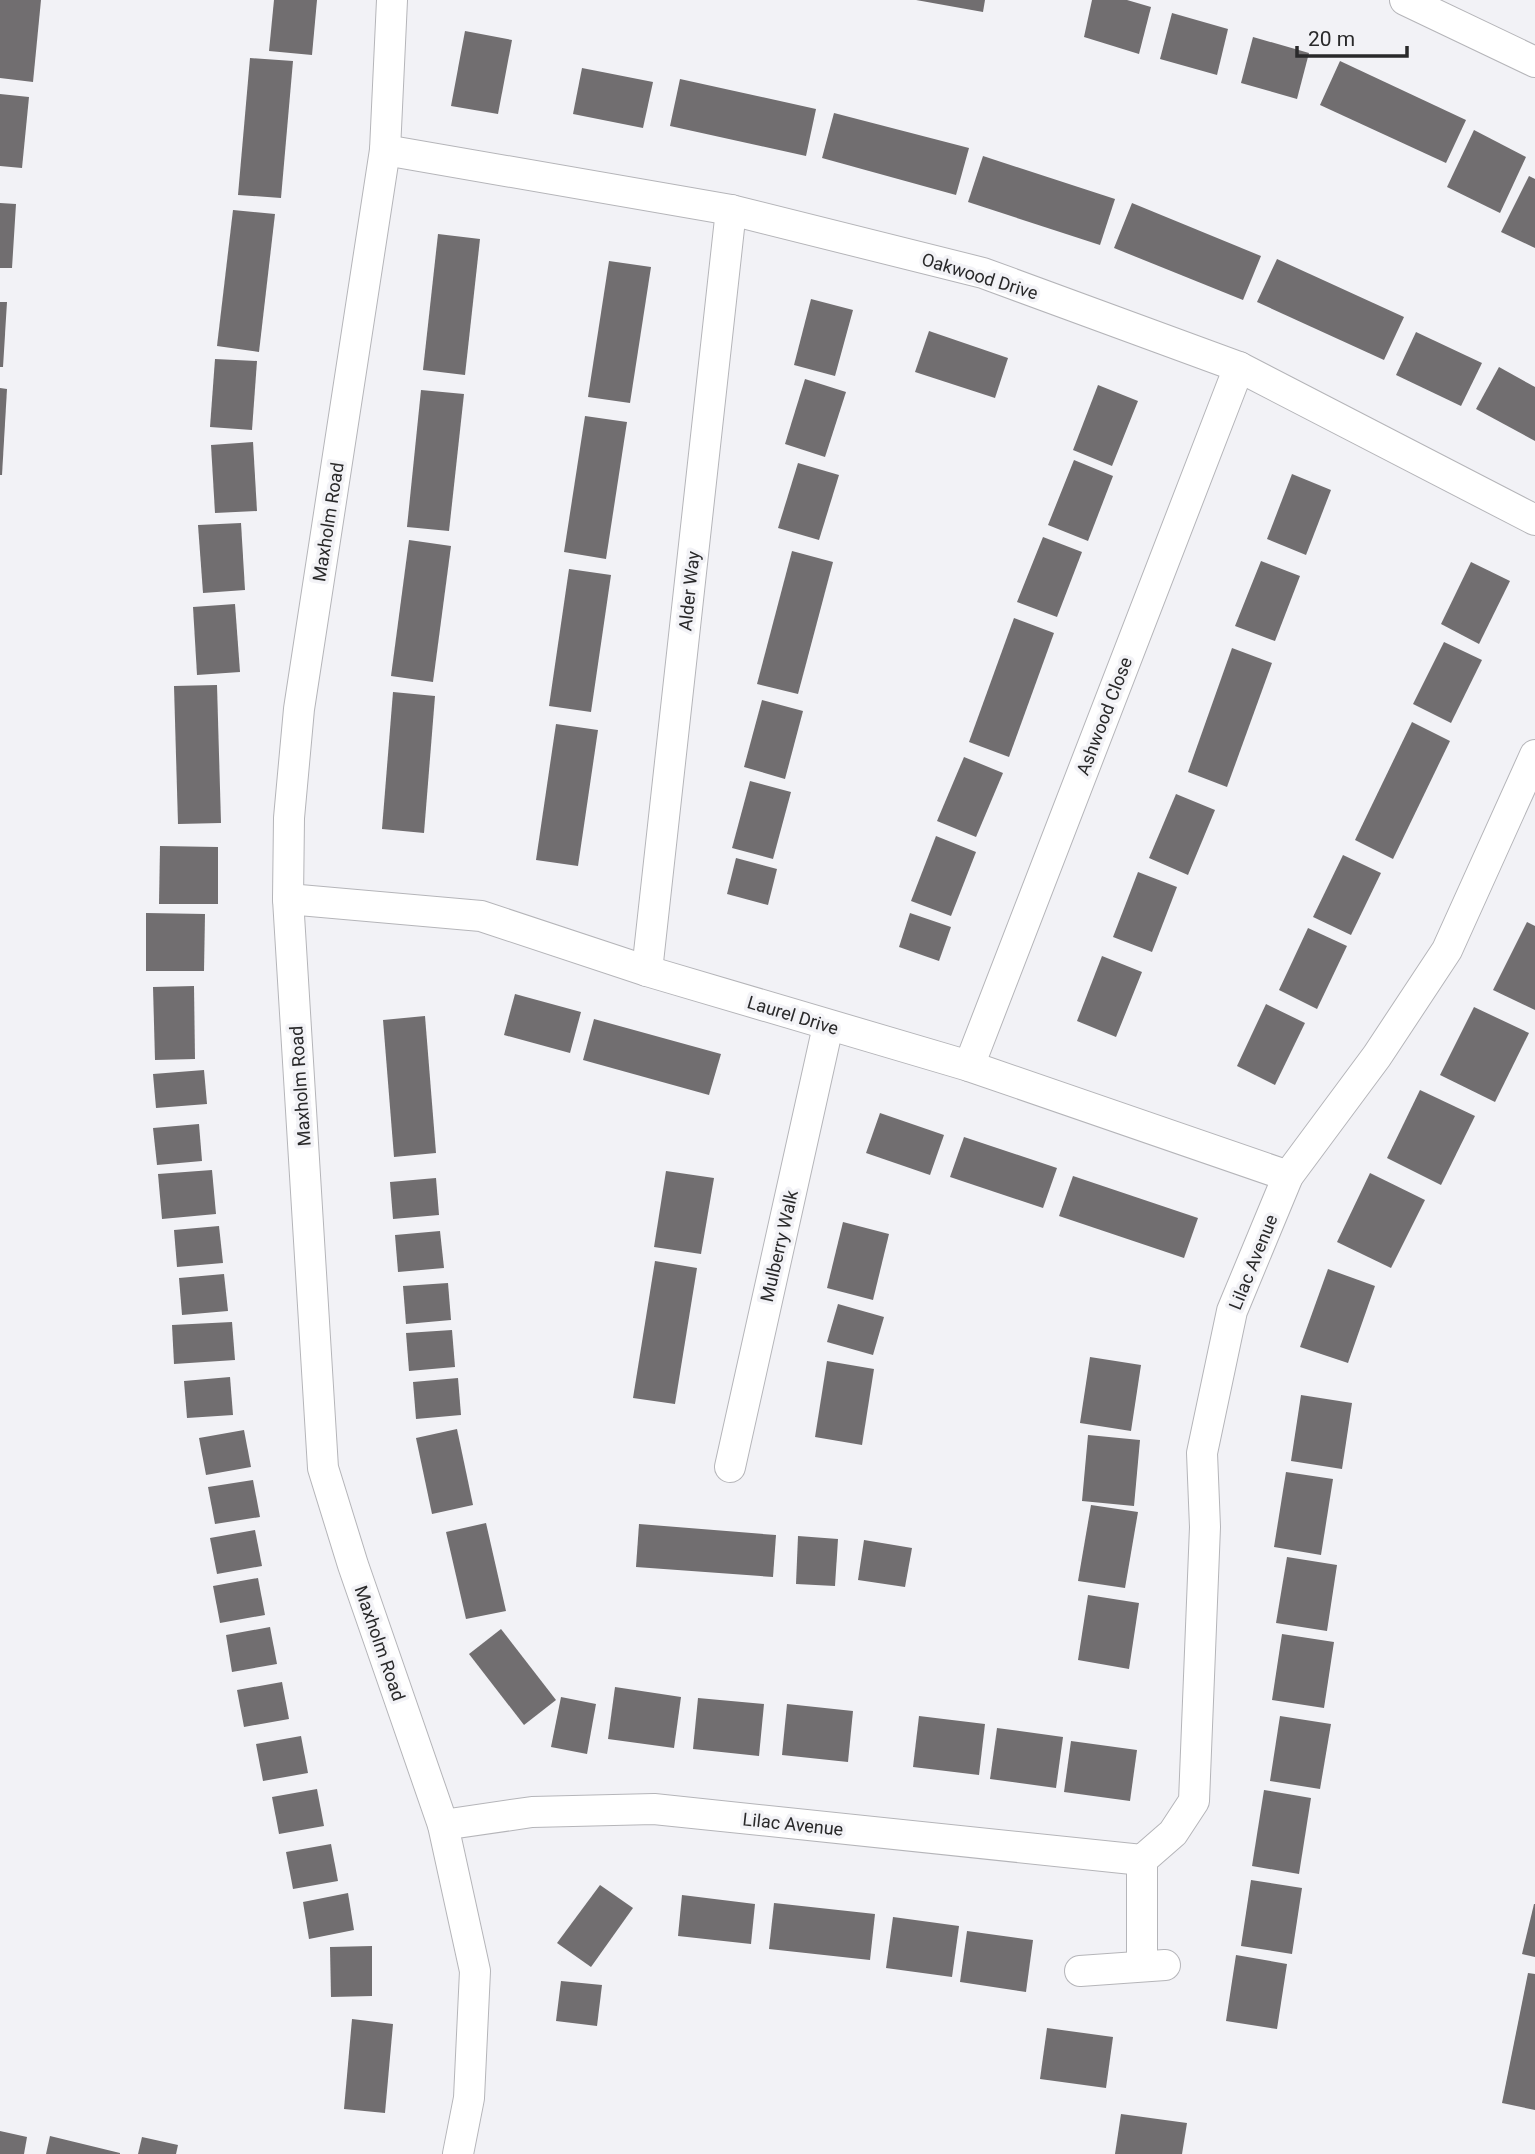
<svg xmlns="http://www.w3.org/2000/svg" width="1535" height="2154" font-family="Roboto,sans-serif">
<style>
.building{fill:#716e70}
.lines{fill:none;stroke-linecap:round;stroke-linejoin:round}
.minor-casing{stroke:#b5b5b9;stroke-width:32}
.minor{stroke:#fff;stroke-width:30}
.labels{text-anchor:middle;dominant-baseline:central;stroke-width:7;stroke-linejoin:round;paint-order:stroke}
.street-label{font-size:18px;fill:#29292a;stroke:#f2f2f6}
</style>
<rect width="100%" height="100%" fill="#f2f2f6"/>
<g class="building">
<path d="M0 0H41L33 82 0 78Z"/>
<path d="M274 0H317L312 55 269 51Z"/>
<path d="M916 0H985L983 12Z"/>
<path d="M1092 0H1127L1151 7 1139 54 1084 37Z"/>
<path d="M1172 13 1228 29 1217 75 1160 59Z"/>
<path d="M465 31 512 40 498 114 451 106Z"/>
<path d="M1253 37 1309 53 1297 99 1241 83Z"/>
<path d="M250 58 293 61 281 198 238 195Z"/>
<path d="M1340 61 1466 120 1446 163 1320 105Z"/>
<path d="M582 68 653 82 643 128 573 114Z"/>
<path d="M680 79 816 109 806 156 670 126Z"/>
<path d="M0 94 29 97 22 168 0 166Z"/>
<path d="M834 113 969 148 956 195 822 158Z"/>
<path d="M1474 130 1526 157 1500 213 1447 187Z"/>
<path d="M983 156 1115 199 1100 245 968 202Z"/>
<path d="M1529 176 1535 179V248L1501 232Z"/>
<path d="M0 203 16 204 12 268H0Z"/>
<path d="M1132 203 1261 256 1243 300 1114 248Z"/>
<path d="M233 210 275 214 259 352 217 346Z"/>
<path d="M438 234 480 239 465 375 423 370Z"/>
<path d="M1277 259 1404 317 1384 360 1257 302Z"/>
<path d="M609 261 651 267 630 403 588 397Z"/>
<path d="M811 299 853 310 835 376 794 365Z"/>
<path d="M0 302H7L3 367H0Z"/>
<path d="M929 331 1008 358 995 398 915 372Z"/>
<path d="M1416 332 1482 363 1461 406 1396 375Z"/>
<path d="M215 359 257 361 252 430 210 427Z"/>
<path d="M1499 367 1535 387V441L1476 409Z"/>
<path d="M805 379 846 392 825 457 785 444Z"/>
<path d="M1098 385 1138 401 1112 466 1073 450Z"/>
<path d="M0 388 7 389 2 475H0Z"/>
<path d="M421 390 464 394 449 531 407 527Z"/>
<path d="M585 416 627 422 606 559 564 552Z"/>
<path d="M253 442 257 511 215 513 211 445Z"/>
<path d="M1074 460 1113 476 1088 541 1048 525Z"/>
<path d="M798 463 839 475 819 540 778 528Z"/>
<path d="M1292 474 1331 490 1306 555 1267 539Z"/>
<path d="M241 523 245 590 203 593 198 525Z"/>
<path d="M1043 537 1082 552 1057 617 1017 602Z"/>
<path d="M409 540 451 546 433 682 391 676Z"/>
<path d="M792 551 833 562 798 694 757 684Z"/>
<path d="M1261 561 1300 576 1275 641 1235 626Z"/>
<path d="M1471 562 1510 581 1479 644 1441 624Z"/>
<path d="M569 569 611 575 591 712 549 706Z"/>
<path d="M235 604 240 672 197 675 193 607Z"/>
<path d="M1014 618 1054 633 1009 757 969 742Z"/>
<path d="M1444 642 1482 660 1451 723 1413 704Z"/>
<path d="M1232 648 1272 663 1227 787 1188 772Z"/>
<path d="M217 685 221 823 178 824 174 686Z"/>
<path d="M393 692 435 696 424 833 382 829Z"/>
<path d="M762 700 803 711 785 779 744 767Z"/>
<path d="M1412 722 1450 741 1393 859 1355 840Z"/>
<path d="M556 724 598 730 578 866 536 860Z"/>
<path d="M964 757 1003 773 976 837 937 821Z"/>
<path d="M750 781 791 792 773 859 732 848Z"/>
<path d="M1176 794 1215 810 1188 875 1149 858Z"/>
<path d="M936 836 976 852 951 916 911 901Z"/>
<path d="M160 846 218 847V904H159Z"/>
<path d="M1343 855 1381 873 1351 935 1313 917Z"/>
<path d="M736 858 777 869 768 905 727 894Z"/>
<path d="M1138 872 1177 887 1152 952 1113 937Z"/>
<path d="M146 913 205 914 204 971H146Z"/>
<path d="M910 913 951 927 939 961 899 947Z"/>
<path d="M1527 922 1535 926V1010L1493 990Z"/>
<path d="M1308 928 1347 946 1317 1009 1279 990Z"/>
<path d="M1102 956 1142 972 1116 1037 1077 1021Z"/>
<path d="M194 986 195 1059 155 1060 153 987Z"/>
<path d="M515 994 581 1012 570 1053 504 1035Z"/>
<path d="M1266 1004 1305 1023 1275 1085 1237 1066Z"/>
<path d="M1474 1007 1529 1033 1495 1102 1440 1075Z"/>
<path d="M425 1016 436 1153 394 1157 383 1020Z"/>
<path d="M594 1019 721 1054 709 1095 583 1060Z"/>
<path d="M204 1070 207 1104 156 1108 153 1074Z"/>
<path d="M1420 1090 1475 1116 1441 1185 1387 1158Z"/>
<path d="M880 1113 944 1135 930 1175 866 1153Z"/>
<path d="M199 1124 202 1161 157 1165 153 1128Z"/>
<path d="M964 1137 1057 1168 1043 1208 950 1177Z"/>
<path d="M212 1170 216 1214 162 1219 158 1174Z"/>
<path d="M666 1171 714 1178 701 1254 654 1247Z"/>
<path d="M1370 1173 1425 1200 1391 1268 1337 1242Z"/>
<path d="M1073 1176 1198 1218 1184 1258 1059 1216Z"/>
<path d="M436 1178 439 1215 393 1219 390 1182Z"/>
<path d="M843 1222 889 1234 873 1300 827 1288Z"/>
<path d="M219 1226 223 1263 177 1267 174 1230Z"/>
<path d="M440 1231 444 1268 398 1272 395 1235Z"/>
<path d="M655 1261 697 1268 675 1404 633 1398Z"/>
<path d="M1328 1269 1375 1286 1348 1363 1300 1347Z"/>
<path d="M224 1274 228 1311 182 1315 179 1278Z"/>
<path d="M448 1283 451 1320 406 1324 403 1286Z"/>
<path d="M838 1304 884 1317 873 1355 827 1342Z"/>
<path d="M232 1322 235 1360 174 1364 172 1325Z"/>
<path d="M452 1330 455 1367 409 1371 406 1333Z"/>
<path d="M1090 1357 1141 1365 1131 1431 1080 1423Z"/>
<path d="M827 1361 874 1369 862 1445 815 1437Z"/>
<path d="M230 1377 233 1415 187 1418 184 1381Z"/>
<path d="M458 1378 461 1415 416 1419 413 1382Z"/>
<path d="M1301 1395 1352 1403 1342 1469 1291 1461Z"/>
<path d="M457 1429 473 1505 432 1514 416 1438Z"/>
<path d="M244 1430 251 1467 206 1475 199 1438Z"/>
<path d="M1088 1435 1140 1440 1134 1506 1082 1501Z"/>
<path d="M1286 1472 1333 1479 1321 1555 1274 1547Z"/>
<path d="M253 1480 260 1517 215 1524 208 1487Z"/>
<path d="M1091 1505 1138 1512 1125 1588 1078 1581Z"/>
<path d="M486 1523 506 1611 466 1619 446 1532Z"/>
<path d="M639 1524 776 1535 773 1577 636 1567Z"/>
<path d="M255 1530 262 1566 217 1574 210 1538Z"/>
<path d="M798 1536 838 1539 835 1586 796 1584Z"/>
<path d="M864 1540 912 1548 905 1587 858 1580Z"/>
<path d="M1287 1557 1337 1565 1327 1631 1276 1623Z"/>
<path d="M258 1578 265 1615 220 1623 213 1586Z"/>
<path d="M1088 1595 1139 1603 1129 1669 1078 1660Z"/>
<path d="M270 1627 277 1664 232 1672 226 1635Z"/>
<path d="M501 1629 556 1700 524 1725 469 1654Z"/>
<path d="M1282 1634 1334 1642 1324 1708 1272 1700Z"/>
<path d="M282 1682 289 1719 244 1727 237 1690Z"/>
<path d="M615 1687 681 1697 674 1748 608 1739Z"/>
<path d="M561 1697 596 1704 587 1754 551 1747Z"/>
<path d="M698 1698 764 1704 759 1756 693 1749Z"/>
<path d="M787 1704 853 1711 848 1762 782 1755Z"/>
<path d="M919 1716 985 1724 979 1775 913 1767Z"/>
<path d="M1280 1716 1331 1724 1320 1789 1270 1781Z"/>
<path d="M997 1728 1063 1737 1056 1788 990 1779Z"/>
<path d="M301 1736 308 1773 263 1781 256 1744Z"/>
<path d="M1071 1741 1137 1750 1130 1801 1064 1792Z"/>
<path d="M317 1789 324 1826 279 1834 272 1797Z"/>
<path d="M1264 1790 1311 1798 1299 1874 1252 1866Z"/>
<path d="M331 1844 338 1881 293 1889 286 1852Z"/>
<path d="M1251 1880 1302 1888 1292 1954 1241 1946Z"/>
<path d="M600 1885 633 1908 591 1967 557 1943Z"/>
<path d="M348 1893 354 1930 309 1939 303 1902Z"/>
<path d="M682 1895 755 1904 751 1944 678 1936Z"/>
<path d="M774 1903 875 1914 870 1960 769 1949Z"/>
<path d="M1534 1904H1535V1957L1522 1954Z"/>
<path d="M893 1917 959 1926 952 1977 886 1968Z"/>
<path d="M967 1931 1033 1940 1026 1992 960 1982Z"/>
<path d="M372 1946V1996L331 1997 330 1947Z"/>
<path d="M1236 1955 1287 1964 1277 2029 1226 2021Z"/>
<path d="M1528 1973 1535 1974V2110L1502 2103Z"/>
<path d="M561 1981 602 1985 597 2026 556 2021Z"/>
<path d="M352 2019 393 2024 385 2113 344 2109Z"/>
<path d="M1047 2028 1113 2037 1106 2088 1040 2079Z"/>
<path d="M1121 2114 1187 2123 1182 2154H1115Z"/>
<path d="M0 2131 27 2137 24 2154H0Z"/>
<path d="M50 2136 120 2153V2154H46Z"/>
<path d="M142 2137 178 2145 176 2154H138Z"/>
</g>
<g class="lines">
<defs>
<g id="minor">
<path d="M392 0 385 150 299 709 289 818 288 899 323 1468 353 1565 443 1825 475 1971 469 2098 458 2154"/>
<path d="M1405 0 1535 62"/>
<path d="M385 150 731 210 983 273 1239 367 1535 520"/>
<path d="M288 899 481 916 647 971 969 1066 1288 1176"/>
<path d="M647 971 731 210"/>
<path d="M969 1066 1239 367"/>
<path d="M730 1467 828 1026"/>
<path d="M443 1825 532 1812 654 1809 1142 1860 1173 1833 1194 1801 1205 1527 1202 1453 1232 1311 1288 1176 1377 1056 1447 950 1535 755"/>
<path d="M1142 1860V1965"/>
<path d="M1080 1971 1165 1965"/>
</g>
</defs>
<use href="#minor" class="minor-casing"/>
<use href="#minor" class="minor"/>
</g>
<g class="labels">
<g class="street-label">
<text transform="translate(980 276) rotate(17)">Oakwood Drive</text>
<text transform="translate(328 522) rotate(-81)">Maxholm Road</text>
<text transform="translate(689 591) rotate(-84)">Alder Way</text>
<text transform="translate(1104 716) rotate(-69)">Ashwood Close</text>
<text transform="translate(793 1015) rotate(17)">Laurel Drive</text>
<text transform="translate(300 1086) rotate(-94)">Maxholm Road</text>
<text transform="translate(779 1246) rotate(-77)">Mulberry Walk</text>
<text transform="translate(1253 1262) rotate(-68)">Lilac Avenue</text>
<text transform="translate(380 1643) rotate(71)">Maxholm Road</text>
<text transform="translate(793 1824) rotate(6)">Lilac Avenue</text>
</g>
</g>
<path d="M1297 46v10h110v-10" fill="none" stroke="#29292a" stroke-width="3.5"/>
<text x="1308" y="46" font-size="21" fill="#29292a" stroke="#f2f2f6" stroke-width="5" paint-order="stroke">20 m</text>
</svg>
